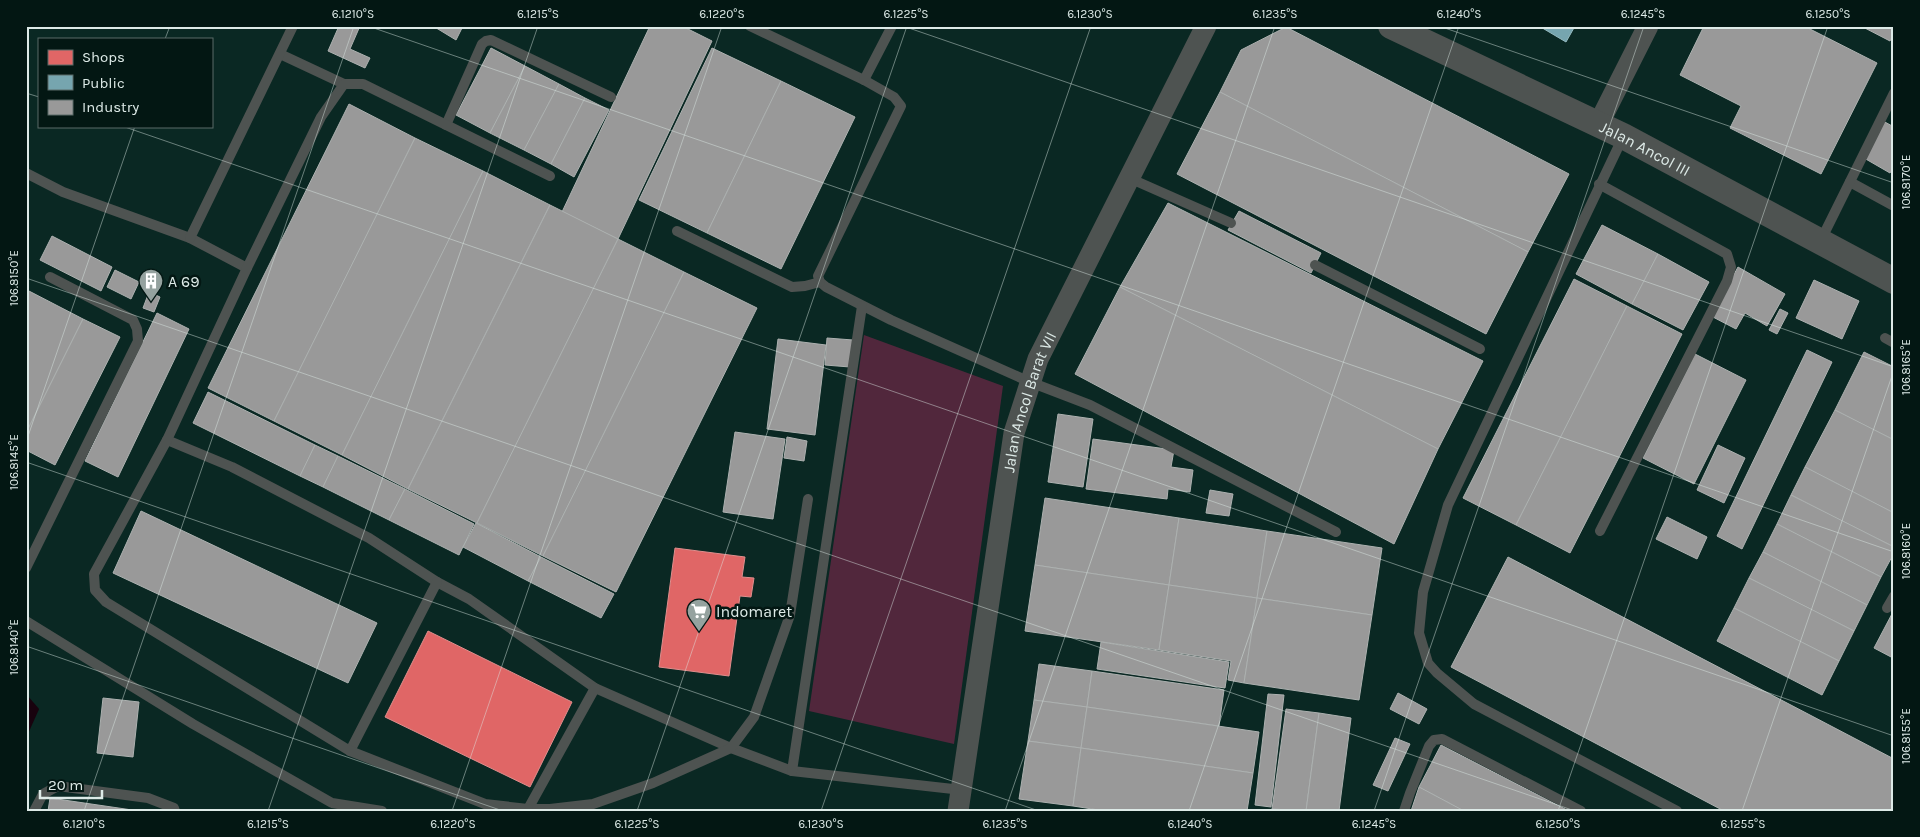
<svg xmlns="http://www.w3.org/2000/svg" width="1920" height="837" font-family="Karla,sans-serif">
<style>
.built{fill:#0a2823;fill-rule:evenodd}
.green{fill:#51273c}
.water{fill:#18020e}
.shops{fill:#e06666;stroke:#df8e8d}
.public{fill:#76a5af;stroke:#95bac0}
.industry{fill:#999;stroke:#adb1b0}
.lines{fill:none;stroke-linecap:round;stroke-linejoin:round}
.service{stroke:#4e5351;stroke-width:10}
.minor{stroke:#4e5351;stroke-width:21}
.tertiary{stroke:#4e5351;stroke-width:26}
.ticks{fill:none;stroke:#ddeae7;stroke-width:1;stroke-opacity:0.45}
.labels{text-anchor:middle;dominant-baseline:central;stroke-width:5;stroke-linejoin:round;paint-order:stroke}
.street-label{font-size:16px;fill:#ddeae7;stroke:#031713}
.poi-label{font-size:16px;fill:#ddeae7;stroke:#031713;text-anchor:start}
.neatline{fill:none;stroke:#ddeae7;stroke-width:2}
.ticks-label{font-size:12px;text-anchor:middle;fill:#ddeae7}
</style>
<rect width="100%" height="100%" fill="#0f1b18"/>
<path class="built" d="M26 26H1894V811H26V738L39 709 26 694ZM39 39H211V126H39Z"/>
<path class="green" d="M864 335 1003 386 954 744 809 711Z"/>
<path class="water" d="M26 694 39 709 26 738Z"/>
<g class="shops">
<path d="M675 548 745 557 742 577 754 578 751 597 740 596 729 676 659 667Z"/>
<path d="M428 631 572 702 530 787 385 717Z"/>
</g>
<path class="public" d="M1539 26H1575L1566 42Z"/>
<g class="industry">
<path d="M339 26H360L350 49 370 58 365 68 328 51Z"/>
<path d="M433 26H463L456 40Z"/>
<path d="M650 26H682L712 41 618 239 562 212Z"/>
<path d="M1704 26H1804L1877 63 1821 174 1730 128 1741 106 1680 75Z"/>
<path d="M1861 26H1894V33L1890 41Z"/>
<path d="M1286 27 1569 174 1528 252 1220 92 1241 50Z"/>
<path d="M491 48 525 66 490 133 456 115Z"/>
<path d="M712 48 781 81 707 233 639 200Z"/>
<path d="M525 66 559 84 524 150 490 133Z"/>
<path d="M781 81 855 117 781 269 707 233Z"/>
<path d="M559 84 585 98 551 164 524 150Z"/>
<path d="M1220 92 1528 252 1486 334 1177 174Z"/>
<path d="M585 98 609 110 574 177 551 164Z"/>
<path d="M349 104 415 138 274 421 208 388Z"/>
<path d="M1883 121 1894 127V166L1890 173 1864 158Z"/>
<path d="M415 138 483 171 342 455 274 421Z"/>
<path d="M483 171 550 205 408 489 342 455Z"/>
<path d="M1168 203 1483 361 1438 449 1120 287Z"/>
<path d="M550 205 618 239 477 523 408 489Z"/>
<path d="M1239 211 1321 253 1311 273 1228 230Z"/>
<path d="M1602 225 1658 254 1632 304 1576 274Z"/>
<path d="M52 236 112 267 101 291 40 260Z"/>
<path d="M618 239 684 272 543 556 477 523Z"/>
<path d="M1658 254 1709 282 1683 330 1632 304Z"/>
<path d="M1738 267 1785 294 1767 326 1745 313 1736 329 1711 316Z"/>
<path d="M115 270 139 282 131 299 107 287Z"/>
<path d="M684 272 757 308 616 592 543 556Z"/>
<path d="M1574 279 1627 306 1516 525 1463 498Z"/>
<path d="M1814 280 1859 301 1842 339 1796 318Z"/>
<path d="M1120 287 1438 449 1394 544 1075 374Z"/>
<path d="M27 290 83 319 26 433V291Z"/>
<path d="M149 292 160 297 154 312 143 308Z"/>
<path d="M1627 306 1682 334 1570 553 1516 525Z"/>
<path d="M1780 309 1788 313 1777 334 1769 330Z"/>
<path d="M157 313 189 329 118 477 85 461Z"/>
<path d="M83 319 120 337 55 465 26 450V433Z"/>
<path d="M827 338 853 340 850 367 825 365Z"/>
<path d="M778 339 826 345 815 435 767 429Z"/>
<path d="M1807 350 1832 362 1742 549 1717 536Z"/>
<path d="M1864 352 1894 367V440L1835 410Z"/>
<path d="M1695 354 1746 380 1694 484 1643 458Z"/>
<path d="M208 392 315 445 300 476 193 423Z"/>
<path d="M1835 410 1894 440V513L1805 467Z"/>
<path d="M1058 414 1093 419 1083 487 1048 482Z"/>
<path d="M735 432 785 439 773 519 723 512Z"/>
<path d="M787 437 807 441 804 461 784 458Z"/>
<path d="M1093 439 1174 450 1171 467 1193 470 1190 492 1168 489 1167 499 1086 489Z"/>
<path d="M315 445 338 456 323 487 300 476Z"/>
<path d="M1718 445 1745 458 1724 503 1697 490Z"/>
<path d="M338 456 405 489 389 520 323 487Z"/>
<path d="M1805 467 1894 513V547L1791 495Z"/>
<path d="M405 489 474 524 459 555 389 520Z"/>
<path d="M1210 490 1233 494 1229 516 1206 513Z"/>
<path d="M1791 495 1894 547V553L1881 577 1777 524Z"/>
<path d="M1045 498 1179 518 1169 585 1035 565Z"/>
<path d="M141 511 377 623 348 683 113 573Z"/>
<path d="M1667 517 1707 537 1697 559 1656 539Z"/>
<path d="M1179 518 1267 531 1257 598 1169 585Z"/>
<path d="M476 523 541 557 528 581 463 547Z"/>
<path d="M1777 524 1881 577 1867 605 1763 552Z"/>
<path d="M1267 531 1382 548 1372 615 1257 598Z"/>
<path d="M1763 552 1867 605 1854 631 1749 578Z"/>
<path d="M541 557 614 594 601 618 528 581Z"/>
<path d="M1508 557 1894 759V811H1724L1451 667Z"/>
<path d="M1035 565 1169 585 1159 650 1025 631Z"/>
<path d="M1749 578 1854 631 1839 661 1734 608Z"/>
<path d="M1169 585 1257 598 1244 683 1228 680 1231 661 1159 650Z"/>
<path d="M1257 598 1372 615 1359 700 1244 683Z"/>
<path d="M1734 608 1839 661 1822 695 1717 641Z"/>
<path d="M1894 610V656L1893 658 1874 648Z"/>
<path d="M1101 642 1229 662 1225 688 1097 669Z"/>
<path d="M1039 664 1092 671 1087 707 1034 700Z"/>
<path d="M1092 671 1224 690 1219 726 1087 707Z"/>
<path d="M1398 693 1427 709 1419 724 1390 709Z"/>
<path d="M1268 694 1284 695 1271 807 1255 805Z"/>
<path d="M103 698 139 702 133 757 97 753Z"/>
<path d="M1034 700 1087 707 1081 748 1028 741Z"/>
<path d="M1087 707 1259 732 1253 773 1081 748Z"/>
<path d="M1286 709 1319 713 1306 811 1272 809Z"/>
<path d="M1319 713 1351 718 1339 811H1306Z"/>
<path d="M1395 738 1410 744 1388 791 1373 785Z"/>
<path d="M1028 741 1081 748 1073 806 1019 799Z"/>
<path d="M1441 745 1569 811H1464L1419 787Z"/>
<path d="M1081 748 1253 773 1247 811H1105L1073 806Z"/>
<path d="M1419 787 1464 811H1411Z"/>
<path d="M50 798 139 811H48Z"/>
</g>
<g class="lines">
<g class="service">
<path d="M750 26 864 80 894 97 901 106 818 276 820 282 826 287 891 320 1030 382 1090 405 1336 532"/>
<path d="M280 54 344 84"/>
<path d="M864 80 892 26"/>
<path d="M446 125 482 44 486 41 491 40 611 97"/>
<path d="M1623 137 1448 505 1423 592 1419 633 1428 663 1437 673 1474 704 1677 811"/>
<path d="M26 173 63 192 190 238 247 268"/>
<path d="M1129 178 1231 223"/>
<path d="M1850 182 1894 206"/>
<path d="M1599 184 1727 254 1731 267 1727 281 1600 531"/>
<path d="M677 231 792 287 805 286 820 282"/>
<path d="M190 238 293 26"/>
<path d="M1820 242 1894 93"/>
<path d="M1315 265 1480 349"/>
<path d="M1885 338 1894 343"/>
<path d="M167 440 232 467 369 538 437 582 469 599 595 688 731 748 792 771 962 790"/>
<path d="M26 568 138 341 137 329 133 320 50 277"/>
<path d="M1887 608 1894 596"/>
<path d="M26 621 193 724 332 803 382 811"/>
<path d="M595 688 528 809H550L593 804 653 783 731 748 754 717 790 615 808 499"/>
<path d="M350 751 437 582"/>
<path d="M792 771 862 306"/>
<path d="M528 809 485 804 350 751 106 602 95 590 94 574 167 440 247 268 321 117 344 84H363L550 176"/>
<path d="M34 811 43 794 58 786 148 798 174 808 175 811"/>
<path d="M1404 811 1410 793 1429 746 1434 740 1442 739 1581 811"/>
</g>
<g class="minor">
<path d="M1598 125 1648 26"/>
<path id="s1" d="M958 811 1014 433 1038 359 1206 26"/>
</g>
<path class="tertiary" id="s2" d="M1391 26 1623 136 1894 281"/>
</g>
<path class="ticks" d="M368 26 1894 552M903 26 1894 367M1439 26 1894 183M165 39 170 26M26 93 39 97M122 126 1894 736M26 278 1575 811M26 442 135 126M26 462 1039 811M26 646 503 811M84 811 354 26M268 811 538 26M452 811 722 26M637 811 907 26M821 811 1091 26M1005 811 1275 26M1189 811 1459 26M1374 811 1644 26M1558 811 1828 26M1742 811 1894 370"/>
<defs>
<symbol id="building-pin" viewBox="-11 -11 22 30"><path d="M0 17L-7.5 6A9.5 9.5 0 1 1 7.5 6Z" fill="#95a29f" stroke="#031713"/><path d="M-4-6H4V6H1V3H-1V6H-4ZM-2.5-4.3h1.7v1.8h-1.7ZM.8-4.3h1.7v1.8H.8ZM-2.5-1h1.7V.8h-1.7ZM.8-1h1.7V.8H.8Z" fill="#fff"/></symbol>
<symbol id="supermarket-pin" viewBox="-11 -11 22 30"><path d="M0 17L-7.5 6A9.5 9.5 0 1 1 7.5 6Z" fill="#95a29f" stroke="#031713"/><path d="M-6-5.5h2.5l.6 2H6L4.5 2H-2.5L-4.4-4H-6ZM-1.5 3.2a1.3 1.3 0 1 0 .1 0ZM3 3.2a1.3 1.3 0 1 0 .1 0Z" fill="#fff"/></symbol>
</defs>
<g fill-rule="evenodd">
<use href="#building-pin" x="137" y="267" width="28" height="38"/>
<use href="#supermarket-pin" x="685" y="597" width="28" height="38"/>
</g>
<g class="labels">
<g class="street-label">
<text stroke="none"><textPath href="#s2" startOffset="282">Jalan Ancol III</textPath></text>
<text stroke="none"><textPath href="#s1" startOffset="416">Jalan Ancol Barat VII</textPath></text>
</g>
<g class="poi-label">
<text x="168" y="281">A 69</text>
<text x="716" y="611">Indomaret</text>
</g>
</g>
<rect width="1920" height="837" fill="none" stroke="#031713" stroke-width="55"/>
<rect x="38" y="38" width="175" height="90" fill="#031713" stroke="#5a6b68"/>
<rect x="48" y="50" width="25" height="15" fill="#e06666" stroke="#5a6b68"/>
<text x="82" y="62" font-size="15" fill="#ddeae7">Shops</text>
<rect x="48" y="75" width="25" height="15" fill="#76a5af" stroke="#5a6b68"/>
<text x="82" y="88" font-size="15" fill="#ddeae7">Public</text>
<rect x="48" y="100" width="25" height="15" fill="#999999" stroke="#5a6b68"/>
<text x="82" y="112" font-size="15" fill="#ddeae7">Industry</text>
<path d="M40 790v8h62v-8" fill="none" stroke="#ddeae7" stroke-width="2.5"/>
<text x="48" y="790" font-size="15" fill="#ddeae7" stroke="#031713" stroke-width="4" paint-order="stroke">20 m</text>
<rect x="28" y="28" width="1864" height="782" class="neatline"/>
<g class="ticks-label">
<text x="353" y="18">6.1210°S</text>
<text x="538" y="18">6.1215°S</text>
<text x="722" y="18">6.1220°S</text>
<text x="906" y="18">6.1225°S</text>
<text x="1090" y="18">6.1230°S</text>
<text x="1275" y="18">6.1235°S</text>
<text x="1459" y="18">6.1240°S</text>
<text x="1643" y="18">6.1245°S</text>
<text x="1828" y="18">6.1250°S</text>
<text transform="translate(1906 182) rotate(-90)" y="4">106.8170°E</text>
<text transform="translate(14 278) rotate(-90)" y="4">106.8150°E</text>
<text transform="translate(1906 367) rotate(-90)" y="4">106.8165°E</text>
<text transform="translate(14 462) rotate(-90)" y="4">106.8145°E</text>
<text transform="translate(1906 551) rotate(-90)" y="4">106.8160°E</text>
<text transform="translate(14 647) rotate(-90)" y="4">106.8140°E</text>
<text transform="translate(1906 736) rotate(-90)" y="4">106.8155°E</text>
<text x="84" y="828">6.1210°S</text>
<text x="268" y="828">6.1215°S</text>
<text x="453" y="828">6.1220°S</text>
<text x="637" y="828">6.1225°S</text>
<text x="821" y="828">6.1230°S</text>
<text x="1005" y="828">6.1235°S</text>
<text x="1190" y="828">6.1240°S</text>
<text x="1374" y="828">6.1245°S</text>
<text x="1558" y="828">6.1250°S</text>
<text x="1743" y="828">6.1255°S</text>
</g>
</svg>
